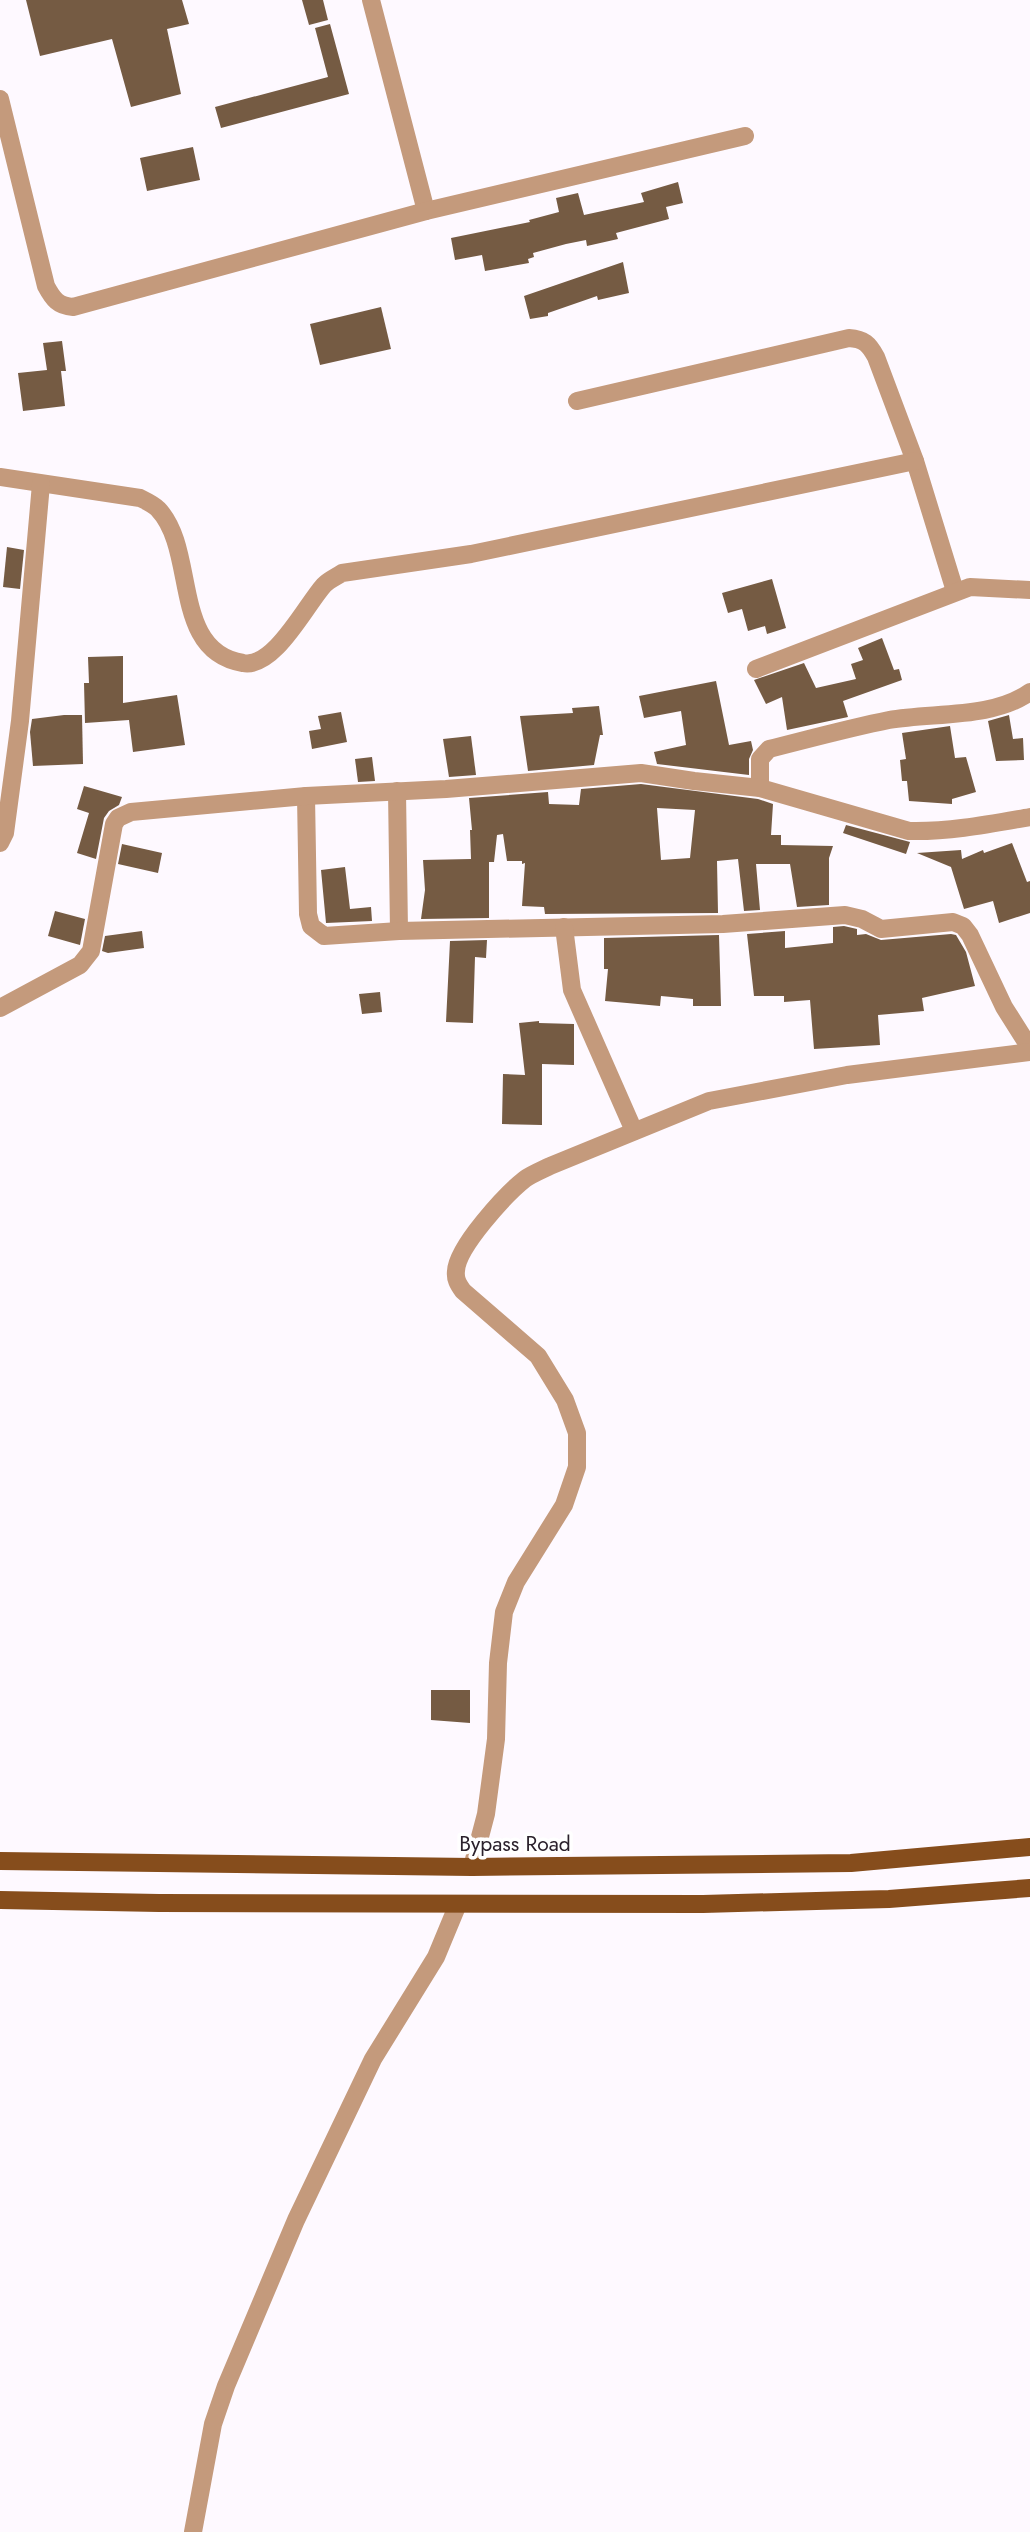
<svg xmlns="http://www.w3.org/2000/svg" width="1030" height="2532" font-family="Jost,sans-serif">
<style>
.building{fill:#755b43;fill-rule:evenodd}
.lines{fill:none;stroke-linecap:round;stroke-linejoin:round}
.minor{stroke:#c49a7c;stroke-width:18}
.major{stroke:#864d1c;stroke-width:18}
.labels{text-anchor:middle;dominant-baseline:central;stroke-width:7;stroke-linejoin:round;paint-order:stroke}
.street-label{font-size:21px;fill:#2b212c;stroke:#fff}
</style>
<rect width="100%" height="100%" fill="#fef9ff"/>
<g class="building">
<path d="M26 0H182L189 24 167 29 181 94 131 107 112 39 40 56Z"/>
<path d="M302 0H323L328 20 309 25Z"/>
<path d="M330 24 349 94 221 128 215 107 328 77 315 28Z"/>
<path d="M193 147 200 180 147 191 140 158Z"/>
<path d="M678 182 683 203 666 207 669 219 616 233 618 239 587 246 586 240 566 244 533 253 534 257 528 259 529 263 485 271 482 255 455 260 451 238 530 222 529 220 559 212 556 198 578 193 584 215 644 202 641 193Z"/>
<path d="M623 262 629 293 598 300 597 296 548 313V316L530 319 524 296Z"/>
<path d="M381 307 391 349 320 365 310 324Z"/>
<path d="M62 341 66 371H61L65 406 23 411 18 373 47 370 43 343Z"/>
<path d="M7 547 24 550 20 589 3 587Z"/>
<path d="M772 579 786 628 767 634 765 626 748 631 742 609 728 613 722 593Z"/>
<path d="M882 638 894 670 899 669 902 680 843 701 848 717 787 730 782 697 766 704 754 680 804 663 816 688 856 679 851 664 863 660 858 648Z"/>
<path d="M123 656V703L177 695 185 745 133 752 129 720 85 723 84 683H89L88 657Z"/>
<path d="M716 681 729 745 751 741 753 750 749 759V775L657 764 654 752 686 745 681 711 644 718 639 696Z"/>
<path d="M599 706 603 735H600L594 765 528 771 520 716 573 713 572 708Z"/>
<path d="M341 712 347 742 312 749 309 731 321 729 318 716Z"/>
<path d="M64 715H82L83 764 33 766 30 732 32 719Z"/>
<path d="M1009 715 1013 739 1023 738 1024 760 996 761 988 721Z"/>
<path d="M950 726 955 758 966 757 976 792 952 799V804L909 801 907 781H902L900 760 906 759 902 733Z"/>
<path d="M471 736 476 775 449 777 443 739Z"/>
<path d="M372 757 375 781 358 782 355 759Z"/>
<path d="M641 784 758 799 773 804 771 835H781V845L833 846 829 858V905L797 907 790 864H756L760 910 744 911 738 859 717 861 718 913 545 914 544 907 522 906 525 863 522 864V861H507L503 834 497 835 494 862H489V918L421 919 425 890 423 860 471 859 470 830H472L469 798 548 792 549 804 579 805 581 789ZM657 808 695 810 690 858 661 860Z"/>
<path d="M84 786 122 797 119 805 109 811 104 818 96 859 77 853 89 813 77 809Z"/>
<path d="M846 825 910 842 906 854 843 833Z"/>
<path d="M1012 843 1027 882 1030 881V913L999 923 993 901 964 909 951 867 917 853 961 850 962 859 983 850 984 853Z"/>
<path d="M122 844 162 853 158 873 118 864Z"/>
<path d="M345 867 350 909 371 907 372 921 326 923 321 870Z"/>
<path d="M55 911 85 919 80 945 48 936Z"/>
<path d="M844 926 857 929V935L866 934 881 940 951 934 956 935 966 952 975 986 922 998 924 1011 878 1015 880 1045 814 1049 810 1000 784 1002V996H754L747 934 785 931V948L833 943V927Z"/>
<path d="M142 931 144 948 108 953 102 951 105 936Z"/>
<path d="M719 935 721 1006H693V999L661 996 660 1006 605 1001 608 969H604V938Z"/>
<path d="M487 940 486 958 475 957 473 1023 446 1022 450 941Z"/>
<path d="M380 992 382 1012 362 1014 359 994Z"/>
<path d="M539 1021V1023L574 1024V1065L542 1064V1125L502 1124 503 1074 525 1075 519 1023Z"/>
<path d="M431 1690H470V1723L431 1720Z"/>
</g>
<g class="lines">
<g class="minor">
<path d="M371 0 426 211"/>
<path d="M0 99 46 286C53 299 58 306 73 307L426 211 745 136"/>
<path d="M577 401 849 338C864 339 869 344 876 357L915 461 955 591"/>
<path d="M0 477 140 498C146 501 153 504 158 509 198 551 170 651 243 663 274 669 306 605 324 585 329 580 336 577 342 573L471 554 915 461"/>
<path d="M756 669 970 587 1030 590"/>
<path d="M760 788V759L769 749C809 739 849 728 889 720 933 712 992 719 1030 692"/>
<path d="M397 791 399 931"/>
<path d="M306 796 308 914 311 926 324 936 399 931 723 924 845 915 862 919 881 929 953 922 963 926 970 935 1004 1007 1030 1048"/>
<path d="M0 843 5 833 20 721 41 484"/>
<path d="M564 927 572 990 634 1131"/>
<path d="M0 1008 80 965 91 951 114 824 118 818 131 812 306 796 446 789 641 773 694 781 760 788 909 831C950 832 990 824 1030 817"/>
<path d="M472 1867 486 1814 496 1739 498 1663 504 1612 516 1582 564 1505 577 1467V1433L565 1400 538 1356 463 1291C458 1284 455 1279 456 1271 457 1247 506 1194 525 1179 532 1174 542 1170 550 1166L709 1101 847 1075 1030 1052"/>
<path d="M193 2532 213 2424 226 2386 296 2220 373 2059 436 1957 458 1904"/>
</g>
<g class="major">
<path d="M0 1861 472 1867 851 1863 1030 1847"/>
<path d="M0 1900 159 1903 703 1904 889 1899 1030 1888"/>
</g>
</g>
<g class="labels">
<g class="street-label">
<text x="515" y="1844">Bypass Road</text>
</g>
</g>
</svg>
